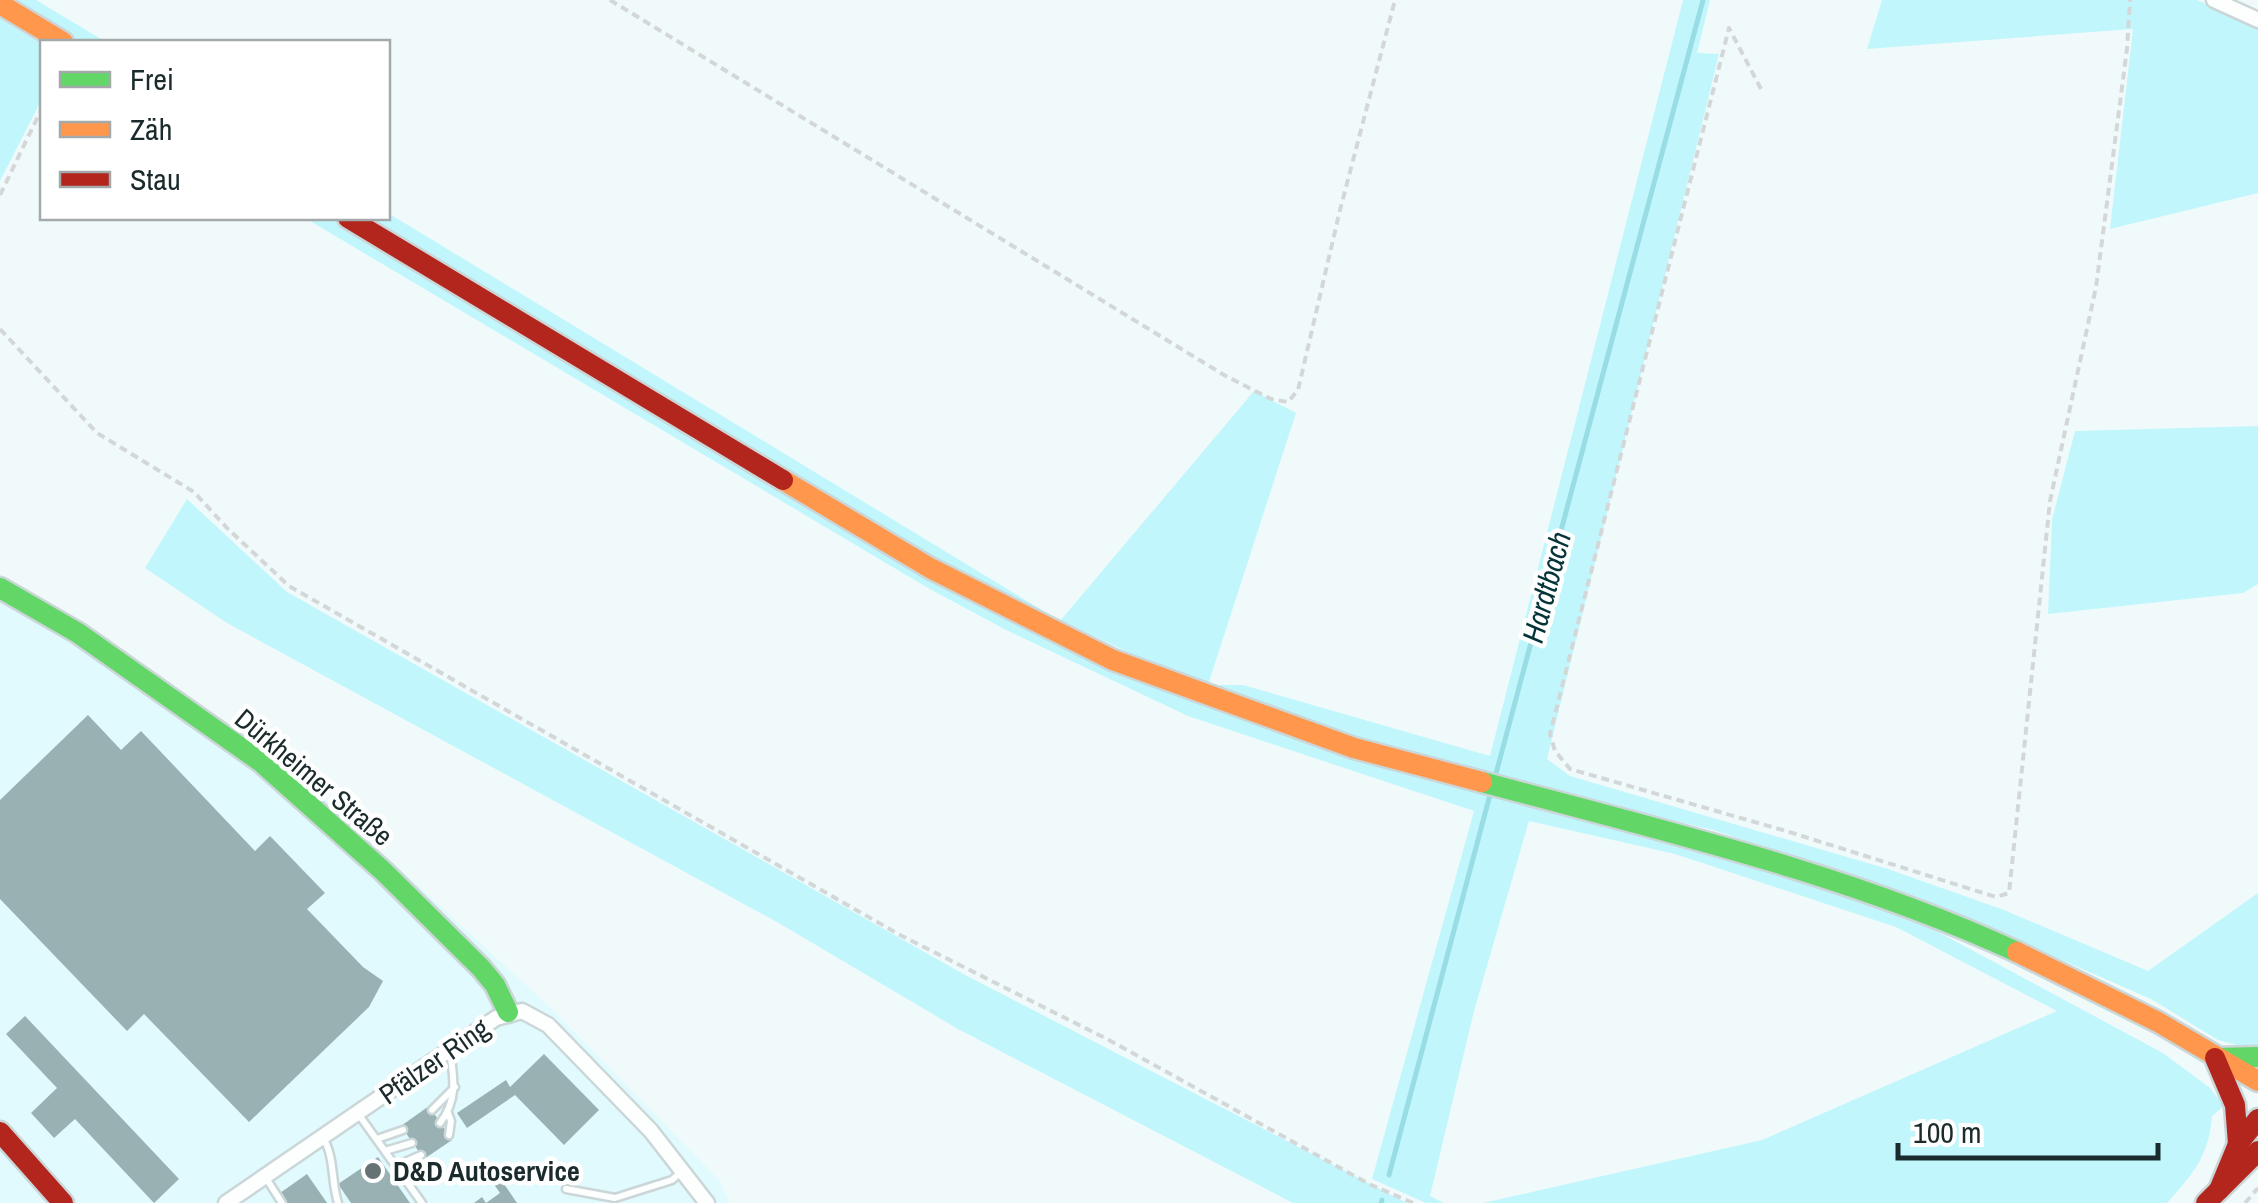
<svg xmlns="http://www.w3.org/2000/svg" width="2258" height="1203" font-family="'Archivo Narrow',sans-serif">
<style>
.built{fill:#e0fafd}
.green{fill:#c1f7fc}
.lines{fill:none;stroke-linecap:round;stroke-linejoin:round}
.stream{stroke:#99dde4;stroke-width:5}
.building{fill:#9ab1b4}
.lane-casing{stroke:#cad6d7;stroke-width:11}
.street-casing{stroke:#cad6d7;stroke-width:19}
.fast-casing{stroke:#cad6d7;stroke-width:25}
.slow-casing{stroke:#cad6d7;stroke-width:25}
.jam-casing{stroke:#cad6d7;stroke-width:25}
.path{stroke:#d4d7d8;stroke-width:4;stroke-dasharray:8 5;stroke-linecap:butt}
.lane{stroke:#fdfefe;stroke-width:6}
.street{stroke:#fdfefe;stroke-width:14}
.fast{stroke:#63d668;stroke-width:20}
.slow{stroke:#ff974d;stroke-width:20}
.jam{stroke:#b3261e;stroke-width:20}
.poi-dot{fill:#667375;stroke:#fff;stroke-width:4}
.labels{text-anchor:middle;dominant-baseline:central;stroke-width:9;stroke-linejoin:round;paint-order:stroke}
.street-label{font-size:28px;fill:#1b2b2d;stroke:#fff}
.poi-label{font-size:28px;font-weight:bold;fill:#1b2b2d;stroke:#fff;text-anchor:start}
.water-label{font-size:30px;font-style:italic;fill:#043438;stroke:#fff}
</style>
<rect width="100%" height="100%" fill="#f1fafb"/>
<path class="built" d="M0 602 300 777 553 1010 719 1180 730 1203H0Z"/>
<g class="green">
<path d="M7 0H36L106 42H76Z"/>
<path d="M1683 0H1710L1697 53 1719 54 1547 759 1570 776 1888 869 2004 910 2148 971 2258 893V1051L2218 1040 2151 999 1918 897 1713 830 1541 789 1282 715 1136 656 940 563 364 218H388V213L1060 621 1254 391 1296 413 1208 685H1243L1490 756Z"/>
<path d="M1882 0H2197L2258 28V193L2110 229 2133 29 1867 49Z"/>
<path d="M0 18 42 44V99L0 181Z"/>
<path d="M305 218H331L895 556 1041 636 1159 689 1337 752 1475 792 1647 835 1833 890 1927 926 2163 1053 2210 1088 2224 1106 2212 1116C2209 1156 2193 1174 2167 1203H1483L1762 1140 2057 1011 1896 927 1675 854 1529 821 1474 1011 1430 1196 1444 1203H1426L1372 1179 1474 811 1188 716 1006 630 928 588Z"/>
<path d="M2258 426V584L2243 593 2048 614 2052 520 2075 431Z"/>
<path d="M187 499 287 592 967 976 1407 1203H1293L958 1029 777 922 227 623 145 568Z"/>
</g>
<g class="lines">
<g class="stream">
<path d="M1494 781 1703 0"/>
<path d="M1389 1175 1491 791"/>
<path d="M1381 1203 1382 1200"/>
</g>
</g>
<g class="building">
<path d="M88 715 121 750 141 731 255 851 270 836 325 893 307 909 363 967 383 981 369 1007 249 1122 144 1014 127 1031 0 899V800Z"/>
<path d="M25 1016 179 1179 154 1203 75 1119 54 1138 31 1113 57 1088 6 1034Z"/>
<path d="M544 1054 599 1110 564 1145 515 1095 467 1128 457 1113 506 1080 510 1087Z"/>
<path d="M429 1106 452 1140 424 1159 401 1126Z"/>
<path d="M378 1157 410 1203H351L338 1184Z"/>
<path d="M307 1174 327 1203H287L280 1193Z"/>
<path d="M498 1175 517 1203H474L482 1197 486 1203 500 1193 491 1180Z"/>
</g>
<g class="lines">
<defs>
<g id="lane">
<path d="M432 1110 455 1087"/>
<path d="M448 1113 451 1121 449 1135"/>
<path d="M359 1115 422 1203"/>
<path d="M440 1123C458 1100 454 1078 450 1051"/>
<path d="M323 1138C335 1157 331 1181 338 1203"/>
<path d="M377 1139 403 1130"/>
<path d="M385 1151 412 1143"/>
<path d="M398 1165 421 1155"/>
<path d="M266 1178 282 1203"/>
<path d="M566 1189 615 1198 672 1180 681 1172"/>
</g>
<g id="street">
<path d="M2214 0 2258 20"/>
<path d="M226 1203 496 1018 522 1011 548 1025 651 1131 707 1203"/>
</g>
<g id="fast">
<path d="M0 588 78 633 261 762 383 871 481 968 495 985 508 1012"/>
<path d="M1482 782C1660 830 1849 874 2017 952"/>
<path d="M2217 1058 2258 1057"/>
</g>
<g id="slow">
<path d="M0 4 63 42"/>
<path d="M783 480 930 568 1113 660 1354 748 1482 782"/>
<path d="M2017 952 2158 1022 2258 1081"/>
</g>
<g id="jam">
<path d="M348 218 783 480"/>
<path d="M2215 1058 2235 1105 2238 1144"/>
<path d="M0 1132 63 1203"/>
<path d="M2219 1190 2238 1144 2258 1119"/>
<path d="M2206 1203 2258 1151"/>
</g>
</defs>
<use href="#lane" class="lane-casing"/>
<use href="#street" class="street-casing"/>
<use href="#fast" class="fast-casing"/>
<use href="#slow" class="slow-casing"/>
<use href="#jam" class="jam-casing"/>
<g class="path">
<path d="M610 0 1224 375 1271 399 1288 402 1298 390 1340 210 1395 0"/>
<path d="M1761 89 1729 28 1550 734 1555 751 1570 769 1786 831 1996 897 2009 893 2050 501 2096 287 2127 49 2130 0"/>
<path d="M0 195 42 108"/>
<path d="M0 329 97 433 194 492 227 528 289 586 900 935 1109 1040 1369 1184 1413 1203"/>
<path d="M2245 1203 2258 1188"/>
</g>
<use href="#lane" class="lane"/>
<use href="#street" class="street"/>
<use href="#fast" class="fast"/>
<use href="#slow" class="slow"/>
<use href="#jam" class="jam"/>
</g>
<circle class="poi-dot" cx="373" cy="1171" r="10"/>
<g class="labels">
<g class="street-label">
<text transform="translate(314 777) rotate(40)">Dürkheimer Straße</text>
<text transform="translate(434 1061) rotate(-35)">Pfälzer Ring</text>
</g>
<g class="poi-label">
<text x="393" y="1171">D&amp;D Autoservice</text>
</g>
<g class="water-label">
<text transform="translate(1546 587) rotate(-75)">Hardtbach</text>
</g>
</g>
<rect x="40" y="40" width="350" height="180" fill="#ffffff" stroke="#a4aaab" stroke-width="2.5"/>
<rect x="60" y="72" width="50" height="15" fill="#63d668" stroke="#a4aaab" stroke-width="2.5"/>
<text x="130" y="90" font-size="30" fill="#1b2b2d">Frei</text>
<rect x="60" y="122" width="50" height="15" fill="#ff974d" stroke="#a4aaab" stroke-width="2.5"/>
<text x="130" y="140" font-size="30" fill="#1b2b2d">Zäh</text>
<rect x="60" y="172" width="50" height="15" fill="#b3261e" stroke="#a4aaab" stroke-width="2.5"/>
<text x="130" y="190" font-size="30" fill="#1b2b2d">Stau</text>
<path d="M1898 1143v15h260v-15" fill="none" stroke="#1b2b2d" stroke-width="5"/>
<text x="1913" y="1143" font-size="30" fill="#1b2b2d" stroke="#ffffff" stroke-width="8" paint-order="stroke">100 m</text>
</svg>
